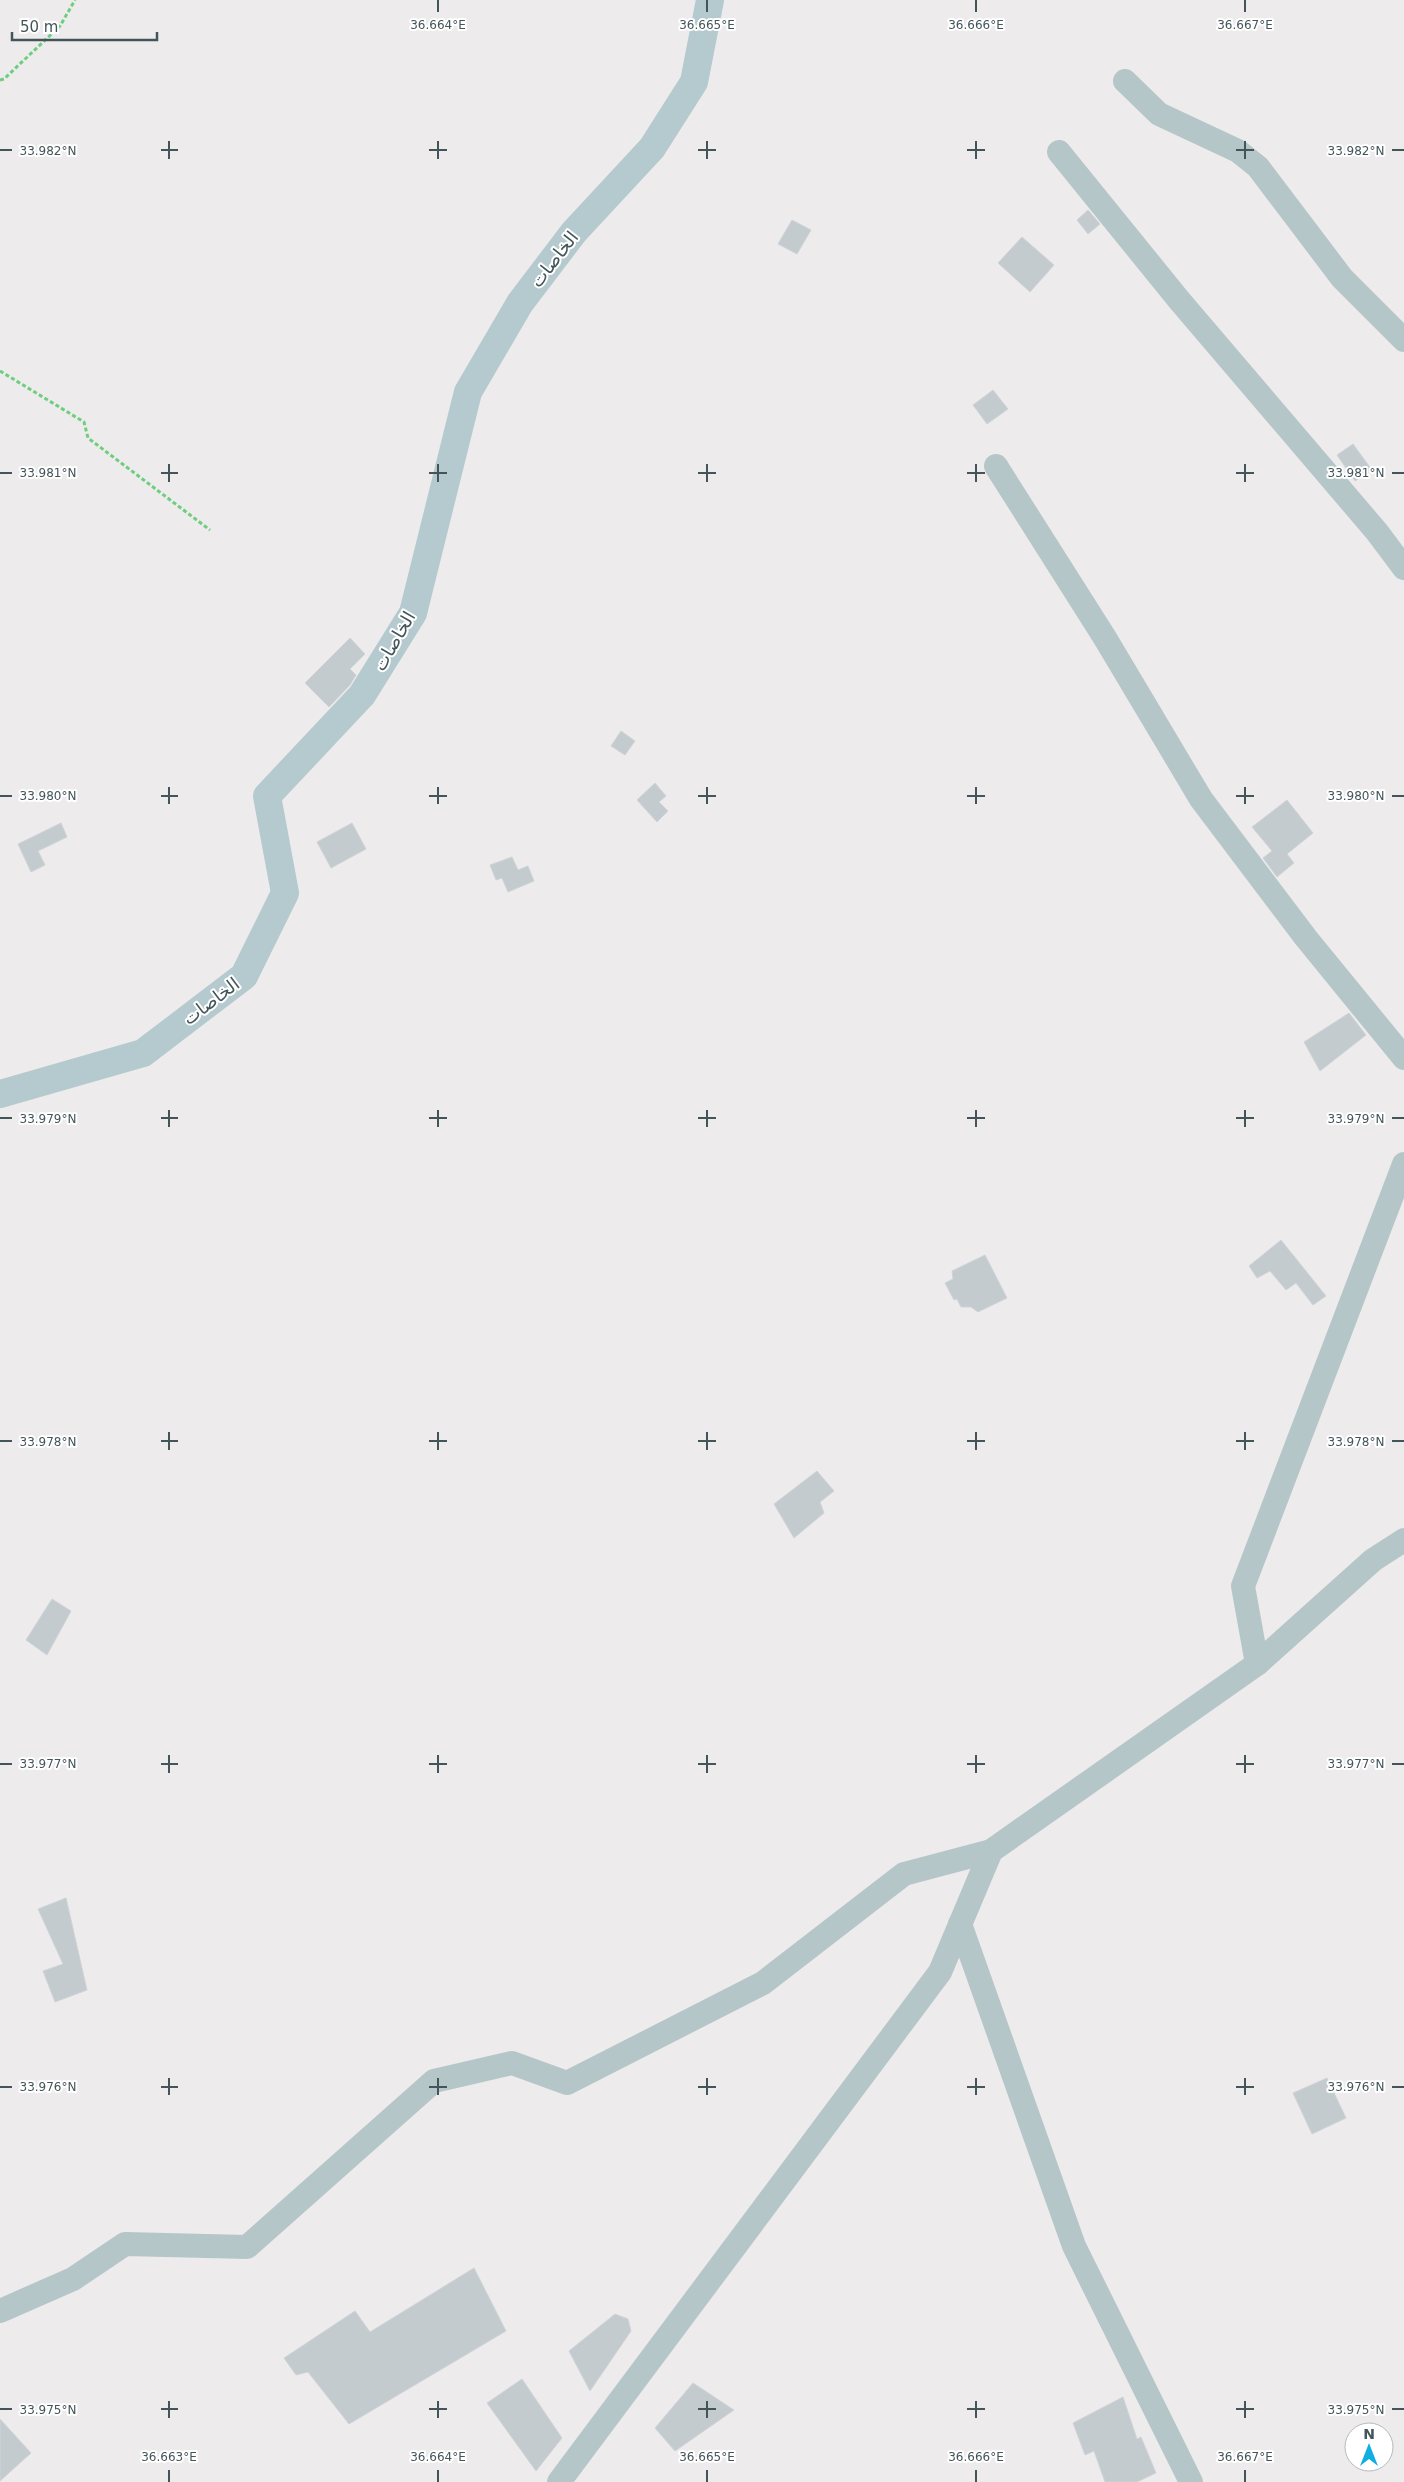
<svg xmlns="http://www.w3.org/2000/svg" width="1404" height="2482" font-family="'DejaVu Sans',Vazirmatn,sans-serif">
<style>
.building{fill:#c4cbce;stroke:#ced4d7}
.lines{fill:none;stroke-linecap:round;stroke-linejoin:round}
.path{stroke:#6dce7f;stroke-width:3;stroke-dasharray:4 2.5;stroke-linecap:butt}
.street{stroke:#b5c6c9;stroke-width:24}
.secondary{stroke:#b5cace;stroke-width:28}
.ticks{fill:none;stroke:#435559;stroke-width:2}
.labels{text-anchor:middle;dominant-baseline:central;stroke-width:4;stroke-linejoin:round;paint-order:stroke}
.street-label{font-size:18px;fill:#435559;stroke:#fff}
.ticks-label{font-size:12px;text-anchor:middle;fill:#435559;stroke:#fff;stroke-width:4;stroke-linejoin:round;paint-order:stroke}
</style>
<rect width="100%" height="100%" fill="#eeebec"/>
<g class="building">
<path d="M1088 210 1100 224 1088 234 1077 220Z"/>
<path d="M792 220 811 230 797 254 778 244Z"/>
<path d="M1022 237 1054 265 1030 292 998 263Z"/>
<path d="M993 390 1008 409 987 424 973 405Z"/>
<path d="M1353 444 1372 470 1355 481 1337 455Z"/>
<path d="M350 638 365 654 350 669 356 675 350 685 329 707 305 683Z"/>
<path d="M621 731 635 741 625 755 611 746Z"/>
<path d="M655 783 666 796 659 802 668 811 657 822 637 800Z"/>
<path d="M1287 800 1313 833 1287 854 1294 863 1277 877 1263 858 1272 851 1252 827Z"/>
<path d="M61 823 67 837 38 851 45 865 31 872 18 844Z"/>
<path d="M352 823 366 849 331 868 317 842Z"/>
<path d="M512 857 518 870 528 866 534 881 508 892 502 878 496 880 490 865Z"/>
<path d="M1349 1013 1366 1035 1320 1071 1304 1042Z"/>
<path d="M1281 1240 1326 1296 1313 1305 1296 1283 1286 1290 1270 1271 1257 1278 1249 1266Z"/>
<path d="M985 1255 1007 1298 978 1312 971 1307H961L957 1299 954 1300 945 1283 953 1279 952 1271Z"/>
<path d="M817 1471 834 1491 820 1502 824 1513 794 1538 774 1504Z"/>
<path d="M52 1599 71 1611 47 1655 26 1640Z"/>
<path d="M66 1898 87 1990 55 2002 43 1971 63 1964 38 1909Z"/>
<path d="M1327 2078 1346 2118 1312 2134 1293 2093Z"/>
<path d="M474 2268 506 2331 349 2424 308 2372 296 2375 284 2358 355 2311 370 2332Z"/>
<path d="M615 2314 628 2319 631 2331 590 2391 569 2351Z"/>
<path d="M522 2379 562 2438 536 2471 487 2403Z"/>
<path d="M693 2383 734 2410 675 2451 655 2428Z"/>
<path d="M1123 2397 1137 2439 1141 2437 1156 2473 1137 2482H1105L1094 2451 1085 2455 1073 2423Z"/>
<path d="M0 2419 31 2453 0 2481Z"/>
</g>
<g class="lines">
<g class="path">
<path d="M0 80 4 79 60 26 75 0"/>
<path d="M0 371 84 422 88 438 210 530"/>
</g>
<g class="street">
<path d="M1125 81 1159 114 1238 151 1258 167 1342 278 1404 340"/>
<path d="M1059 152 1179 300 1377 532 1404 568"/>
<path d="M996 466 1105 638 1201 799 1306 938 1404 1058"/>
<path d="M1257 1664 1373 1560 1404 1540"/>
<path d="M960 1924 1074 2246 1191 2482"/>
<path d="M0 2311 73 2279 125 2244 247 2247 434 2081 512 2063 567 2083 763 1983 904 1874 991 1851"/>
<path d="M559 2482 940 1972 991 1851 1257 1664 1243 1586 1404 1164"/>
</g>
<path class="secondary" d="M0 1094 143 1053 244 976 285 893 267 796 362 695 413 613 468 392 520 303 574 232 652 148 694 82 710 0"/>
</g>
<path class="ticks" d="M438 0V12M707 0V12M976 0V12M1245 0V12M169 141V159M438 141V159M707 141V159M976 141V159M1245 141V159M0 150H12M161 150H178M429 150H447M698 150H716M967 150H985M1236 150H1254M1392 150H1404M169 464V482M438 464V482M707 464V482M976 464V482M1245 464V482M0 473H12M161 473H178M429 473H447M698 473H716M967 473H985M1236 473H1254M1392 473H1404M169 787V804M438 787V804M707 787V804M976 787V804M1245 787V804M0 796H12M161 796H178M429 796H447M698 796H716M967 796H985M1236 796H1254M1392 796H1404M169 1110V1127M438 1110V1127M707 1110V1127M976 1110V1127M1245 1110V1127M0 1118H12M161 1118H178M429 1118H447M698 1118H716M967 1118H985M1236 1118H1254M1392 1118H1404M169 1432V1450M438 1432V1450M707 1432V1450M976 1432V1450M1245 1432V1450M0 1441H12M161 1441H178M429 1441H447M698 1441H716M967 1441H985M1236 1441H1254M1392 1441H1404M169 1755V1773M438 1755V1773M707 1755V1773M976 1755V1773M1245 1755V1773M0 1764H12M161 1764H178M429 1764H447M698 1764H716M967 1764H985M1236 1764H1254M1392 1764H1404M169 2078V2095M438 2078V2095M707 2078V2095M976 2078V2095M1245 2078V2095M0 2087H12M161 2087H178M429 2087H447M698 2087H716M967 2087H985M1236 2087H1254M1392 2087H1404M169 2401V2418M438 2401V2418M707 2401V2418M976 2401V2418M1245 2401V2418M0 2409H12M161 2409H178M429 2409H447M698 2409H716M967 2409H985M1236 2409H1254M1392 2409H1404M169 2470V2482M438 2470V2482M707 2470V2482M976 2470V2482M1245 2470V2482"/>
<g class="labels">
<g class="street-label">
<text transform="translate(554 259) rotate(-52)">الخاصات</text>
<text transform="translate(394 641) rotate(-60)">الخاصات</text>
<text transform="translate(211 1001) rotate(-37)">الخاصات</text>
</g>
</g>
<g class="ticks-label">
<text x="438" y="29">36.664°E</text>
<text x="707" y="29">36.665°E</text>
<text x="976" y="29">36.666°E</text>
<text x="1245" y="29">36.667°E</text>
<text x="48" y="155">33.982°N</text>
<text x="1356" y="155">33.982°N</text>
<text x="48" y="477">33.981°N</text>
<text x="1356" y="477">33.981°N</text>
<text x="48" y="800">33.980°N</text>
<text x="1356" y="800">33.980°N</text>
<text x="48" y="1123">33.979°N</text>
<text x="1356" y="1123">33.979°N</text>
<text x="48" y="1446">33.978°N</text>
<text x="1356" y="1446">33.978°N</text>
<text x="48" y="1768">33.977°N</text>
<text x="1356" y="1768">33.977°N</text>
<text x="48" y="2091">33.976°N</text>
<text x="1356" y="2091">33.976°N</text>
<text x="48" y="2414">33.975°N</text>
<text x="1356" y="2414">33.975°N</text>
<text x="169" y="2461">36.663°E</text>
<text x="438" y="2461">36.664°E</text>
<text x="707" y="2461">36.665°E</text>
<text x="976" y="2461">36.666°E</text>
<text x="1245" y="2461">36.667°E</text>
</g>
<g transform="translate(1369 2447)"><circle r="24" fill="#ffffff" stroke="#b4bbbd"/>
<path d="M0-4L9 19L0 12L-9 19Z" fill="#12aee1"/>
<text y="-8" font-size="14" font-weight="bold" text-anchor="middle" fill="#435559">N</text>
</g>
<path d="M12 32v8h145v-8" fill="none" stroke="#435559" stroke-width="2.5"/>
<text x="20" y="32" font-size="15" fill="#435559" stroke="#ffffff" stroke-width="4" paint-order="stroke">50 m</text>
</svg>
